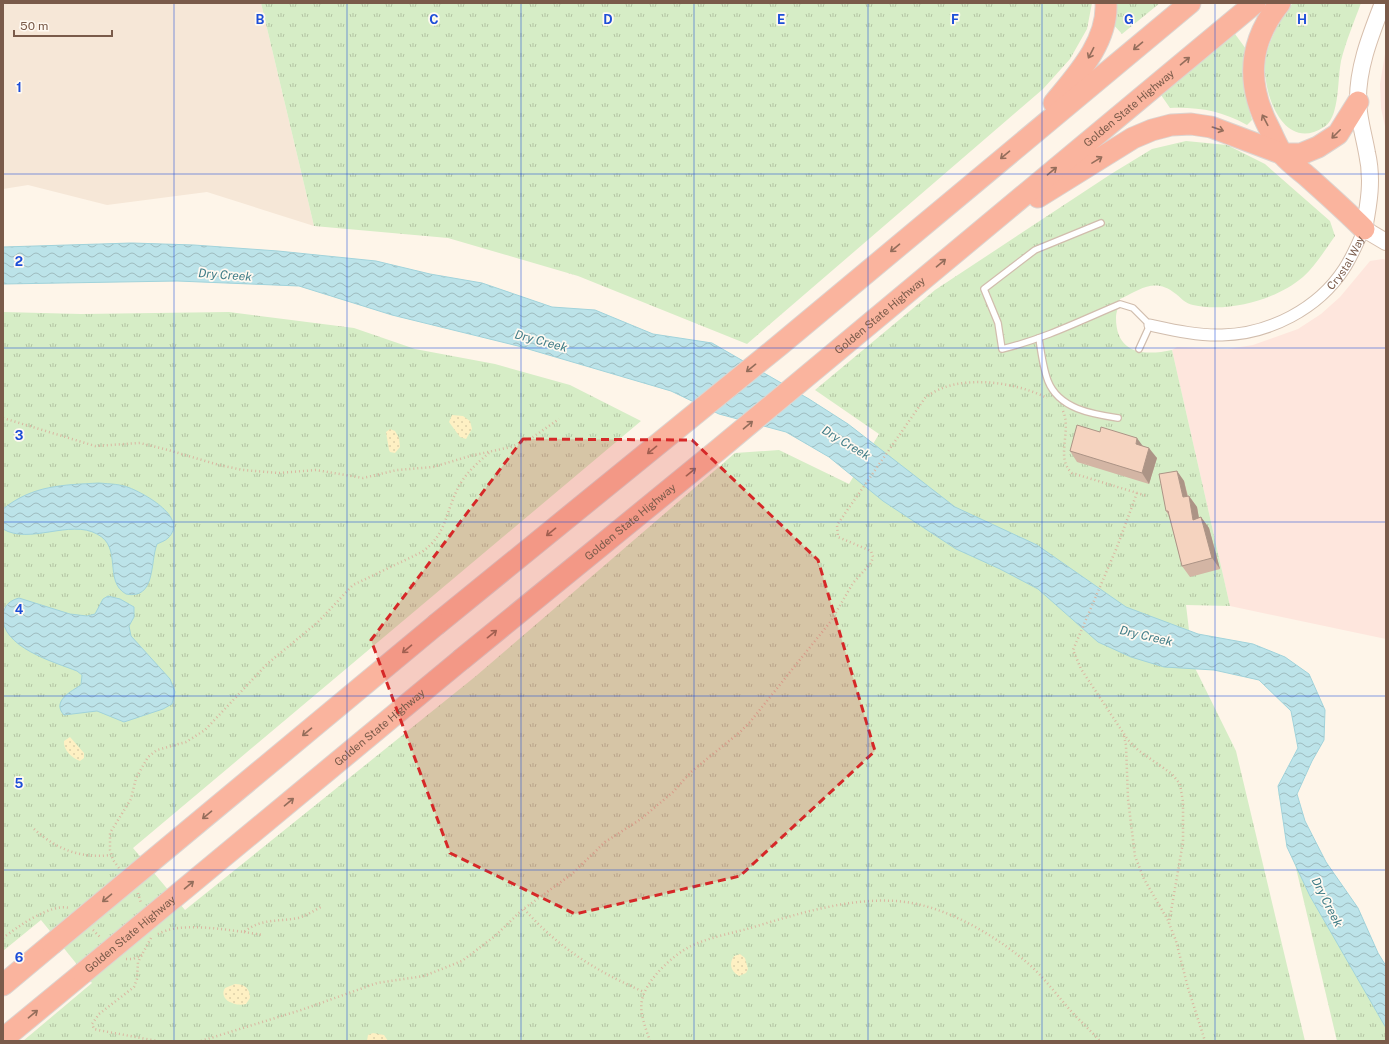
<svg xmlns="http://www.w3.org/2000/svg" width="1389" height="1044" font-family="'Public Sans',sans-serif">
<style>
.residential{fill:#f6e7d7}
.commercial{fill:#fee6dd}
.grass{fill:url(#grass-tufts)}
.sand{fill:url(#sand-dots)}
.water{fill:url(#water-waves);stroke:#a1d3db}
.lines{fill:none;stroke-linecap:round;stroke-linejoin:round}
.lane-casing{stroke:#d1bdad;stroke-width:8}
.street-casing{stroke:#d1bdad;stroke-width:13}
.secondary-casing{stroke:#d7bfad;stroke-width:18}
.highway-casing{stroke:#dcd4d0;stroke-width:23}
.path{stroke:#dab6a1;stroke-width:2.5;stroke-dasharray:1 3;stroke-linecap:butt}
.lane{stroke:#fff;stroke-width:5.5}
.street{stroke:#fff;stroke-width:11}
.secondary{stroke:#fff;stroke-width:16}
.highway{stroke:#fab49e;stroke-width:21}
.highway-bridge-casing{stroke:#dcd4d0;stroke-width:23;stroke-linecap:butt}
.highway-bridge{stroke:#fab49e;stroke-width:21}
.wall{fill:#d3b5a4}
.shaded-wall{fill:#ac9486}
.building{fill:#f5d3bf;stroke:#ac9486}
.oneway{stroke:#946d5b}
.marked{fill:#d62828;fill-opacity:0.2;stroke:#d62828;stroke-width:3;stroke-dasharray:8 5;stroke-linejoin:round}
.grid{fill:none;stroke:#1d4ed8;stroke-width:1;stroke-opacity:0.55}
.labels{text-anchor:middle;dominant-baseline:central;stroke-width:3.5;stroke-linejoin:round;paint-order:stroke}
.street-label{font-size:11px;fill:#7a5b4a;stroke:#fff9f1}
.water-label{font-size:12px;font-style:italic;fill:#3f7c87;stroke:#fff9f1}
.grid-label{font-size:13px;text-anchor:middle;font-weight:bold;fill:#1d4ed8;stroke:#fff9f1;stroke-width:3.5;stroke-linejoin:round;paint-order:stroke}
</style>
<defs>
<pattern id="grass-tufts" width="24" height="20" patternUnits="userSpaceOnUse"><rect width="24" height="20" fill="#d6edc6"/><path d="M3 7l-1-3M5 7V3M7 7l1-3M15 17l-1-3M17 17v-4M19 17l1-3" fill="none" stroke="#b3c3a3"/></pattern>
<pattern id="sand-dots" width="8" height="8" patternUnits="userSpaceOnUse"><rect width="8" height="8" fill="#fef0c3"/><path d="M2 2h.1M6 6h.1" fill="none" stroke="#ddd0a9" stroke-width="1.8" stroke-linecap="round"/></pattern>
<pattern id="water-waves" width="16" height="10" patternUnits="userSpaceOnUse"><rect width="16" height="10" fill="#bce3e9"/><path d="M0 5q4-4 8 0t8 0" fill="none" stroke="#9ebbbf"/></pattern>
</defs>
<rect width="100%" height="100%" fill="#fef5e9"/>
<path class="residential" d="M3 3H261L314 226 207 192 107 205 28 185 3 189Z"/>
<g class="commercial">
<path d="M1386 48V131L1381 108 1380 84Z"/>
<path d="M1383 259 1386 260V639L1230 606 1172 350 1177 347 1228 349 1253 345 1298 329 1321 314 1340 297 1370 261Z"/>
</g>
<g class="grass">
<path d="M261 3H1092L1087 29 1070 59 1043 89 747 344 578 276 448 238 314 226Z"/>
<path d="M1114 3H1160L1122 34 1111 22Z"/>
<path d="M1293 3H1361C1354 22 1346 41 1341 61 1338 77 1339 96 1334 112 1332 118 1329 124 1324 127 1284 153 1263 95 1265 63 1266 46 1281 15 1293 3Z"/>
<path d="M1235 34 1246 49C1243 74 1245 95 1252 120L1247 125C1222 111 1199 107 1170 108L1161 95Z"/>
<path d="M1186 141 1227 145 1265 164 1330 221 1335 236C1325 250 1316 265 1303 277 1276 300 1228 313 1193 305 1185 303 1182 299 1176 294 1155 277 1141 289 1120 299 1119 305 1116 312 1116 318 1116 354 1144 356 1172 350L1230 606 1186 605 1193 664 1236 751 1305 1041H23L92 983 41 920 3 951V312L81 314 229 312 354 328 415 349 495 364 570 385 641 421 133 848 185 910 476 676 735 453 779 450 849 484 879 434 815 390 935 290 1111 174 1152 149Z"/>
<path d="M1278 792 1386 992V1041H1337Z"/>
</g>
<g class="sand">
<path d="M452 415 463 416 470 421 472 429 466 439 460 437 449 422Z"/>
<path d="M390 429 395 431 399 438 400 447 395 453 390 452 389 450 386 432Z"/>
<path d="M70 737 84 753V758L80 761C72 758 63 750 64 741Z"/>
<path d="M740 954 745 958 748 969 746 973 739 976C730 971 729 963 734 956Z"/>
<path d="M235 984C244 984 250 988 250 998L246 1004C236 1007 218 1000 225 988Z"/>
<path d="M373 1033 384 1035 388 1041H367L368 1035Z"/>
</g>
<g class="water">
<path d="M132 243 194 245 278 251 376 261 430 274 482 283 552 307 595 310 653 334 712 343 809 399 848 424 955 507 1037 545 1126 607 1198 634 1253 644 1285 657 1309 674 1325 710 1324 740 1312 761 1297 794 1305 821 1326 862 1358 908 1378 953 1386 966V1028L1310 896 1287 847 1278 786 1298 748 1291 711 1259 680 1214 670 1164 667 1131 657 1098 642 1038 589 1000 569 956 549 883 501 829 457 786 432 719 414 671 391 518 346 392 315 299 286 177 281 3 284V247Z"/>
<path d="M99 483C110 484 121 484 130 488 145 494 189 518 168 538 165 541 161 542 157 544 150 562 156 600 126 594 103 581 123 547 97 534 70 519 29 545 3 529V509C33 485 63 485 99 483Z"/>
<path d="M108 596 120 599 134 607V617L129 626 131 636 170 679 175 692 172 704 163 709 124 722 97 711 64 715C51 701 72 691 81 685L82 675 77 671C54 662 0 647 3 615 4 605 11 600 19 598L70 614 87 616 95 614 103 599Z"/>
</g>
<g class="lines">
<defs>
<g id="lane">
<path d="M1101 223 1035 250 984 289 998 323 1002 349C1044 339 1082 320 1120 304L1133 308 1150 325 1139 349"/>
<path d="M1039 338C1041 352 1043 368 1048 381 1059 409 1092 414 1118 418"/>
</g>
<g id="street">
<path id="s1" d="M1150 325C1173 330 1199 336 1222 335 1269 334 1318 309 1344 269 1352 257 1358 243 1364 229"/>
</g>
<path id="secondary" d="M1383 3C1371 34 1357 68 1358 103 1359 120 1364 136 1367 153 1373 179 1369 203 1364 229L1386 242"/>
<g id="highway">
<path d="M1280 3C1247 44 1246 85 1270 130 1274 138 1278 148 1283 155 1290 163 1300 170 1308 177 1327 194 1346 211 1364 229"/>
<path d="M1054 103C1077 75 1108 42 1106 3"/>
<path d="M1038 197 1133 138 1152 130 1171 125 1191 124 1211 127 1283 154H1301L1318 147 1338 134 1358 102"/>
<path d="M437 624 781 344 1190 3"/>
<path id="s2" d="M462 659 718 450 1255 3"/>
<path d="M3 985 52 944"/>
<path d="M3 1039 83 973"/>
</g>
</defs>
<use href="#lane" class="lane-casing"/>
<use href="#street" class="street-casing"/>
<use href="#secondary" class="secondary-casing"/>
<use href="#highway" class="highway-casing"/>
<g class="path">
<path d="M1063 411C1072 431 1055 458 1072 473L1147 496"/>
<path d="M3 418 95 446 140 443 168 450 219 465 243 470 279 473 316 470 363 478 397 470 433 467 470 456 511 447 533 437 559 419"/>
<path d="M1137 493 1117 547 1073 650 1081 669 1128 740 1138 750 1172 774 1180 784 1183 802V842L1169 923 1176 941 1188 988 1205 1041"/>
<path d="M1124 736 1126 745 1128 799 1135 856 1144 879 1169 922"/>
<path d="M34 829C56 849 81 859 111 855"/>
<path d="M119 868 113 860 110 850V833L131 799 136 778 148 757 157 750 186 742 205 730 267 664 318 622 353 585 422 552C447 534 445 513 458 488 464 475 478 462 489 453"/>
<path d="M138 893 141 903"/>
<path d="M524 909C560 949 596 971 644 992"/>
<path d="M93 930 101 938"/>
<path d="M244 932 263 935"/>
<path d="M158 934C179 922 221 929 244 932 261 918 278 922 298 918 306 916 313 911 321 907"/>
<path d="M3 938C17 927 51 903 69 908"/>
<path d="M151 938 138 962 137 979 134 987 99 1014 92 1024 94 1029 98 1030 157 1041"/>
<path d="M126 959H133L142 955"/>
<path d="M201 1041 301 1010 377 983 424 976 462 961 495 936 522 910 572 874 605 842 641 819 673 792 691 772 740 732 750 722 831 621 853 583 871 563 873 557 871 551 838 537 837 525 925 398C955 373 1014 381 1047 398"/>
<path d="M650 1041C646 1029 639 1013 642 1000 646 980 672 956 689 947 707 938 728 934 747 929 801 913 869 890 925 906 962 916 1001 940 1030 965 1045 979 1057 995 1070 1010 1080 1021 1090 1030 1100 1041"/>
</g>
<use href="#lane" class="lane"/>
<use href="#street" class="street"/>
<use href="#secondary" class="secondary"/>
<use href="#highway" class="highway"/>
<defs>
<g id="highway-bridge">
<path d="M52 944 437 624"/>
<path id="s3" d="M83 973 462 659"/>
</g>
</defs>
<use href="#highway-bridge" class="highway-bridge-casing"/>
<use href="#highway-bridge" class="highway-bridge"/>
</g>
<g class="wall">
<path d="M1143 446 1157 458 1149 484 1077 462 1070 451Z"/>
<path d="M1177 471 1184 481 1188 496H1189L1197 507 1199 518 1201 517 1209 528 1220 569 1190 577 1182 566 1169 516 1166 511Z"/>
</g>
<g class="shaded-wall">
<path d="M1137 438 1145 449 1136 444Z"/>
<path d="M1149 448 1157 458 1149 484 1142 473Z"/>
<path d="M1177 471 1184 481 1190 508 1183 497Z"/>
<path d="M1189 496 1197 507 1201 530 1193 520Z"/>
<path d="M1201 517 1209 528 1220 569 1212 558Z"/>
</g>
<g class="building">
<path d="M1077 425 1100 432 1101 427 1137 438 1136 444 1149 448 1142 473 1070 451Z"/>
<path d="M1177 471 1183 497 1189 496 1193 520 1201 517 1212 558 1182 566 1168 511H1166L1159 474Z"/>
</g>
<defs><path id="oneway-shaft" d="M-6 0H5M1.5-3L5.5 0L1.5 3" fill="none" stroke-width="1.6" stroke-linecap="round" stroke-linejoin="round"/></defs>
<g class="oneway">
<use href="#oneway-shaft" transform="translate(1138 46) rotate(140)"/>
<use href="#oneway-shaft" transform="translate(1091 53) rotate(117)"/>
<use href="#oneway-shaft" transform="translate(1185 61) rotate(-40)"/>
<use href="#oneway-shaft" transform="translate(1265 120) rotate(-118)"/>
<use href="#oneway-shaft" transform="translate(1218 129) rotate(19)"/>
<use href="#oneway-shaft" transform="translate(1336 134) rotate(135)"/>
<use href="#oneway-shaft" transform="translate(1005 155) rotate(140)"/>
<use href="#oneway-shaft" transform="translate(1097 160) rotate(-32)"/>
<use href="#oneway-shaft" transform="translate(1052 171) rotate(-40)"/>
<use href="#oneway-shaft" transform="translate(895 248) rotate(140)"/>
<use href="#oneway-shaft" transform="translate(941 263) rotate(-40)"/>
<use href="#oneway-shaft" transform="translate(751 368) rotate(141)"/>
<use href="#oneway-shaft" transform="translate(748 425) rotate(-40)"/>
<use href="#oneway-shaft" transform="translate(652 450) rotate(141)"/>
<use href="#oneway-shaft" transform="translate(691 472) rotate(-39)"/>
<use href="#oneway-shaft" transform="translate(551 532) rotate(141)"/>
<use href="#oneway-shaft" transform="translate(492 634) rotate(-39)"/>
<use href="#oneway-shaft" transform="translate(407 649) rotate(140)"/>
<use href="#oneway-shaft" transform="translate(307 732) rotate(140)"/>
<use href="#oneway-shaft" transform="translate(289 802) rotate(-40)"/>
<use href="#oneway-shaft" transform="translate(207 815) rotate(140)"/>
<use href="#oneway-shaft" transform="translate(189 885) rotate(-40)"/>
<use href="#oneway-shaft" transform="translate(107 898) rotate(140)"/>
<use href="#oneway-shaft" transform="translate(33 1014) rotate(-40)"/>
</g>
<path class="marked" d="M523 439 692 440 818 560 875 751 740 876 575 914 450 853 371 640Z"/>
<path class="grid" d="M174 3V1041M347 3V1041M521 3V1041M694 3V1041M868 3V1041M1042 3V1041M1215 3V1041M3 174H1386M3 348H1386M3 522H1386M3 696H1386M3 870H1386"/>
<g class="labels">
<g class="street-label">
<text stroke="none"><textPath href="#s2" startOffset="865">Golden State Highway</textPath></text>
<text stroke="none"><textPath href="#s1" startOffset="223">Crystal Way</textPath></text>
<text stroke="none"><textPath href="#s2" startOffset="541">Golden State Highway</textPath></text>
<text stroke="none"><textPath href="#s2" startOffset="217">Golden State Highway</textPath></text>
<text stroke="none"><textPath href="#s3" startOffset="385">Golden State Highway</textPath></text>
<text stroke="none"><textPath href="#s3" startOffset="61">Golden State Highway</textPath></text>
</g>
<g class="water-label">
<text transform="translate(225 275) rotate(4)">Dry Creek</text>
<text transform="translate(541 341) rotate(15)">Dry Creek</text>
<text transform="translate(846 443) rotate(31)">Dry Creek</text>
<text transform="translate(1146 636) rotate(13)">Dry Creek</text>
<text transform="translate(1327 902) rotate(63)">Dry Creek</text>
</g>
</g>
<g class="grid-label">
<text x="260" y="24">B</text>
<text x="434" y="24">C</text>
<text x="608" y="24">D</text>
<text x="781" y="24">E</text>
<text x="955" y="24">F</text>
<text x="1129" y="24">G</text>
<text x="1302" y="24">H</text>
<text x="19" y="92">1</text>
<text x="19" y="266">2</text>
<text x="19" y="440">3</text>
<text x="19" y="614">4</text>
<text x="19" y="788">5</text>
<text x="19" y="962">6</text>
</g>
<rect width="1389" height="1044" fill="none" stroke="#7a5b4a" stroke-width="8"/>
<path d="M14 30v6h98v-6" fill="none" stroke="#7a5b4a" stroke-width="2"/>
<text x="20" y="30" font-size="12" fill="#7a5b4a" stroke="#fff9f1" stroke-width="3" paint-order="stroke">50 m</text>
</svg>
